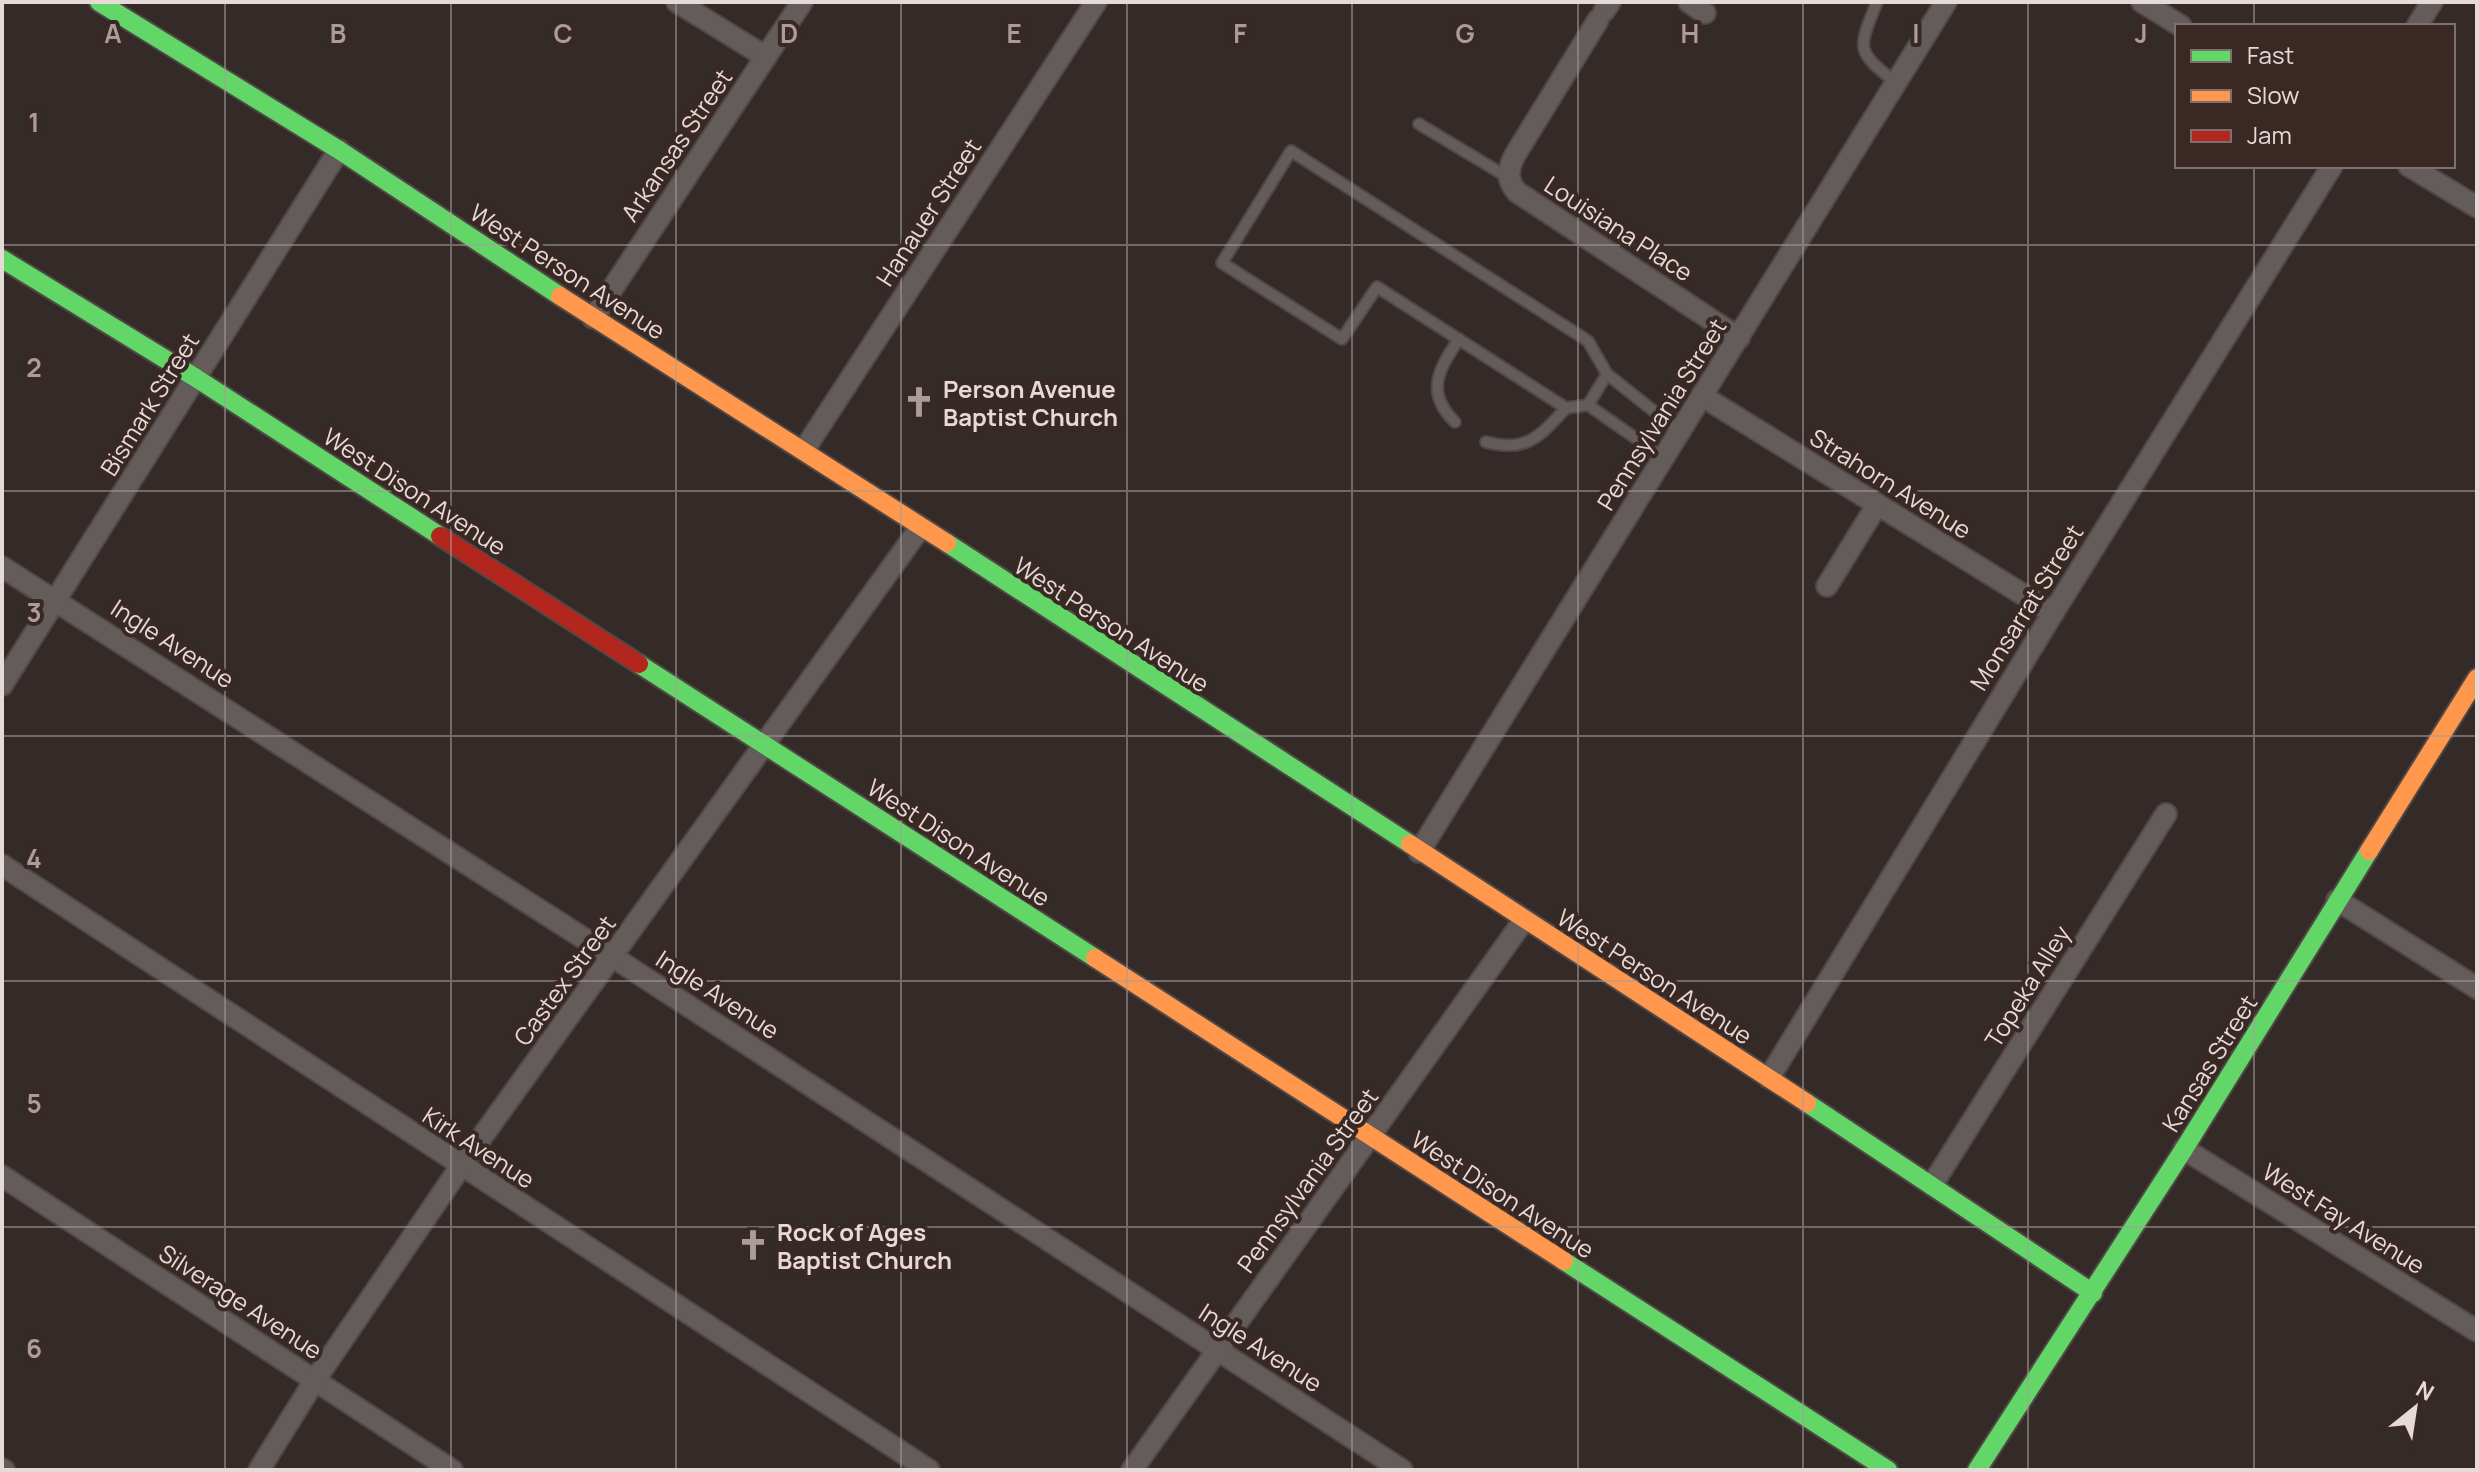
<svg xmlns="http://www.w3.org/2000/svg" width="2479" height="1472" font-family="Manrope,sans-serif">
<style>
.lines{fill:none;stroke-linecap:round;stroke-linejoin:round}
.lane-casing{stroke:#504846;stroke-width:14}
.street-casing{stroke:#504846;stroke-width:24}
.fast-casing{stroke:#504846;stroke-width:22}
.slow-casing{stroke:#504846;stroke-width:22}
.jam-casing{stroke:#504846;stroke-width:22}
.lane{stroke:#635c5a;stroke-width:10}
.street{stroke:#635c5a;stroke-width:20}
.fast{stroke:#63d668;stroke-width:18}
.slow{stroke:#ff974d;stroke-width:18}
.jam{stroke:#b3261e;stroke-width:18}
.grid{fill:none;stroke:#a89d9a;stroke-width:2;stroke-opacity:0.55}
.labels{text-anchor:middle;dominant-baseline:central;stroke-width:8;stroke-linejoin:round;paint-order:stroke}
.street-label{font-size:24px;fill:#e6dad7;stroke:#392824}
.poi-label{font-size:24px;font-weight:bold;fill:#e6dad7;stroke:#392824;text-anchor:start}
.grid-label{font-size:26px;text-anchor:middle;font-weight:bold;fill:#a89d9a;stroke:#392824;stroke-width:8;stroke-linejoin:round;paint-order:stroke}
</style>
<rect width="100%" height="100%" fill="#342b29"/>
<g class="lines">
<defs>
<g id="lane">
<path d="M1877 2C1858 50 1855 50 1896 83"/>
<path d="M1419 124 1509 178"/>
<path d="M1588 405 1607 374"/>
<path d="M1455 422C1425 393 1438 370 1459 339"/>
<path d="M1486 442C1527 453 1540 436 1566 408"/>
<path d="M1664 458 1588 405 1566 408 1377 287 1342 339 1222 263 1291 151 1588 341 1607 374 1680 432"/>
</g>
<g id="street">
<path d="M677 2 766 57"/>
<path d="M1689 2 1705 13"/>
<path d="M2142 2 2181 26"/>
<path d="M1604 11 1610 2"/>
<path d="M1598 20 1515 155C1508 169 1506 180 1517 192L1739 338"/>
<path d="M2417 26 2432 2"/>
<path d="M2409 166 2477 207"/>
<path d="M593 318 802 2"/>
<path d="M1702 396 2053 613"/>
<path d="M804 450 1096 2"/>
<path d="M2 567 613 957 1402 1470"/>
<path d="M1827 586 1877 505"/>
<path d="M2 685 339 150"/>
<path d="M1419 852 1946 2"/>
<path d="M2 865 929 1470"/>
<path d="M2337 900 2477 988"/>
<path d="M1769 1078 2053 613 2332 166"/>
<path d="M2184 1149 2477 1331"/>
<path d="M2 1176 452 1470"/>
<path d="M1932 1185 2166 814"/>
<path d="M2 1469 4 1470"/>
<path d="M259 1470 315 1380 461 1166 920 528"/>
<path d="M1132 1470 1524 920"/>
</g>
<g id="fast">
<path d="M99 2 339 150 560 296"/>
<path d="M2 259 196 378 440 536"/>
<path d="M947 543 1410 844"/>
<path d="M639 664 1095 958"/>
<path d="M1807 1103 2093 1293"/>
<path d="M1564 1261 1888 1470"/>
<path d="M1977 1470 2184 1149 2369 851"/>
</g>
<g id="slow">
<path d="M560 296 947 543"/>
<path d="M1410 844 1807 1103"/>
<path d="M2369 851 2477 678"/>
<path d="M1095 958 1564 1261"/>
</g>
<path id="jam" d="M440 536 639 664"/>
</defs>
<use href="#lane" class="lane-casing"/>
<use href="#street" class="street-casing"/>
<use href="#fast" class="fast-casing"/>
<use href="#slow" class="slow-casing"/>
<use href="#jam" class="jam-casing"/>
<use href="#lane" class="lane"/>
<use href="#street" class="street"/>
<use href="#fast" class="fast"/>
<use href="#slow" class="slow"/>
<use href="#jam" class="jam"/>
</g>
<path class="grid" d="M225 2V1470M451 2V1470M676 2V1470M901 2V1470M1127 2V1470M1352 2V1470M1578 2V1470M1803 2V1470M2028 2V1470M2254 2V26M2254 166V1470M2 245H2477M2 491H2477M2 736H2477M2 981H2477M2 1227H2477"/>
<defs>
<symbol id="church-bare" viewBox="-9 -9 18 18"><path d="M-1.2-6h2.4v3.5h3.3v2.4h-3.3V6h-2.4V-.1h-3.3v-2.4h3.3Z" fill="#a89d9a" stroke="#392824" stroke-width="2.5" paint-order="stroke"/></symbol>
</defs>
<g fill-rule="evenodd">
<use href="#church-bare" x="897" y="380" width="44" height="44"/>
<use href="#church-bare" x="731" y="1223" width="44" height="44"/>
</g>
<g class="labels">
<g class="street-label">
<text transform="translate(676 145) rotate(-56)">Arkansas Street</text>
<text transform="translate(928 212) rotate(-57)">Hanauer Street</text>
<text transform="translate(1619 228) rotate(33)">Louisiana Place</text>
<text transform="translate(568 271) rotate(33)">West Person Avenue</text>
<text transform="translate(149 404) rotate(-58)">Bismark Street</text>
<text transform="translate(1661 414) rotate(-58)">Pennsylvania Street</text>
<text transform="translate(1891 483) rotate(32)">Strahorn Avenue</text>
<text transform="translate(415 491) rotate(33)">West Dison Avenue</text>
<text transform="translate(2026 607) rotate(-58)">Monsarrat Street</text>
<text transform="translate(1112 624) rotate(33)">West Person Avenue</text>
<text transform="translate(173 643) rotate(33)">Ingle Avenue</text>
<text transform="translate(959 842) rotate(33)">West Dison Avenue</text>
<text transform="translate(1655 976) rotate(33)">West Person Avenue</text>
<text transform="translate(564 980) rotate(-54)">Castex Street</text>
<text transform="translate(2027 986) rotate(-58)">Topeka Alley</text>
<text transform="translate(718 994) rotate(33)">Ingle Avenue</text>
<text transform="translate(2209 1063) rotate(-58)">Kansas Street</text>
<text transform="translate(479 1147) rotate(33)">Kirk Avenue</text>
<text transform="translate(1307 1180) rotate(-54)">Pennsylvania Street</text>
<text transform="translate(1503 1194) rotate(33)">West Dison Avenue</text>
<text transform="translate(2344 1218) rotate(32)">West Fay Avenue</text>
<text transform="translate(241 1301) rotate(33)">Silverage Avenue</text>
<text transform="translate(1261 1347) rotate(33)">Ingle Avenue</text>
</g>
<g class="poi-label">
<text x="943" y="388">Person Avenue<tspan x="943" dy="28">Baptist Church</tspan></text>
<text x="777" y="1231">Rock of Ages<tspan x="777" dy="28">Baptist Church</tspan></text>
</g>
</g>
<g class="grid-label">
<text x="113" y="43">A</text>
<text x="338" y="43">B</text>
<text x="563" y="43">C</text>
<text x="789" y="43">D</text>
<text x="1014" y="43">E</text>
<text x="1240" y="43">F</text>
<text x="1465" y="43">G</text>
<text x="1690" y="43">H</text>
<text x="1916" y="43">I</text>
<text x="2141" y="43">J</text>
<text x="34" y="132">1</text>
<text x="34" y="377">2</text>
<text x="34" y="622">3</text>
<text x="34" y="868">4</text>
<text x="34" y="1113">5</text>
<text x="34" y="1358">6</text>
</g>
<rect width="2479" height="1472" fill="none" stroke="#e6dad7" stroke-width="8"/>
<rect x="2175" y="24" width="280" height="144" fill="#392824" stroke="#7e6f6c" stroke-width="2"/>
<rect x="2191" y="50" width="40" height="12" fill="#63d668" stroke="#7e6f6c" stroke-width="2"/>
<text x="2247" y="64" font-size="24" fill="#e6dad7">Fast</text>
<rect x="2191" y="90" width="40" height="12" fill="#ff974d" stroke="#7e6f6c" stroke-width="2"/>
<text x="2247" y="104" font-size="24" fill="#e6dad7">Slow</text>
<rect x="2191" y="130" width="40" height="12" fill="#b3261e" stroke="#7e6f6c" stroke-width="2"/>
<text x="2247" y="144" font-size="24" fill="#e6dad7">Jam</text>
<g transform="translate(2415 1408) rotate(30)" stroke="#392824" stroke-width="6" paint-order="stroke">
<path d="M0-6L14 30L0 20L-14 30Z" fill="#e6dad7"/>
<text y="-12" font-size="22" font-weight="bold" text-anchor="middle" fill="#e6dad7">N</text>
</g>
</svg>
